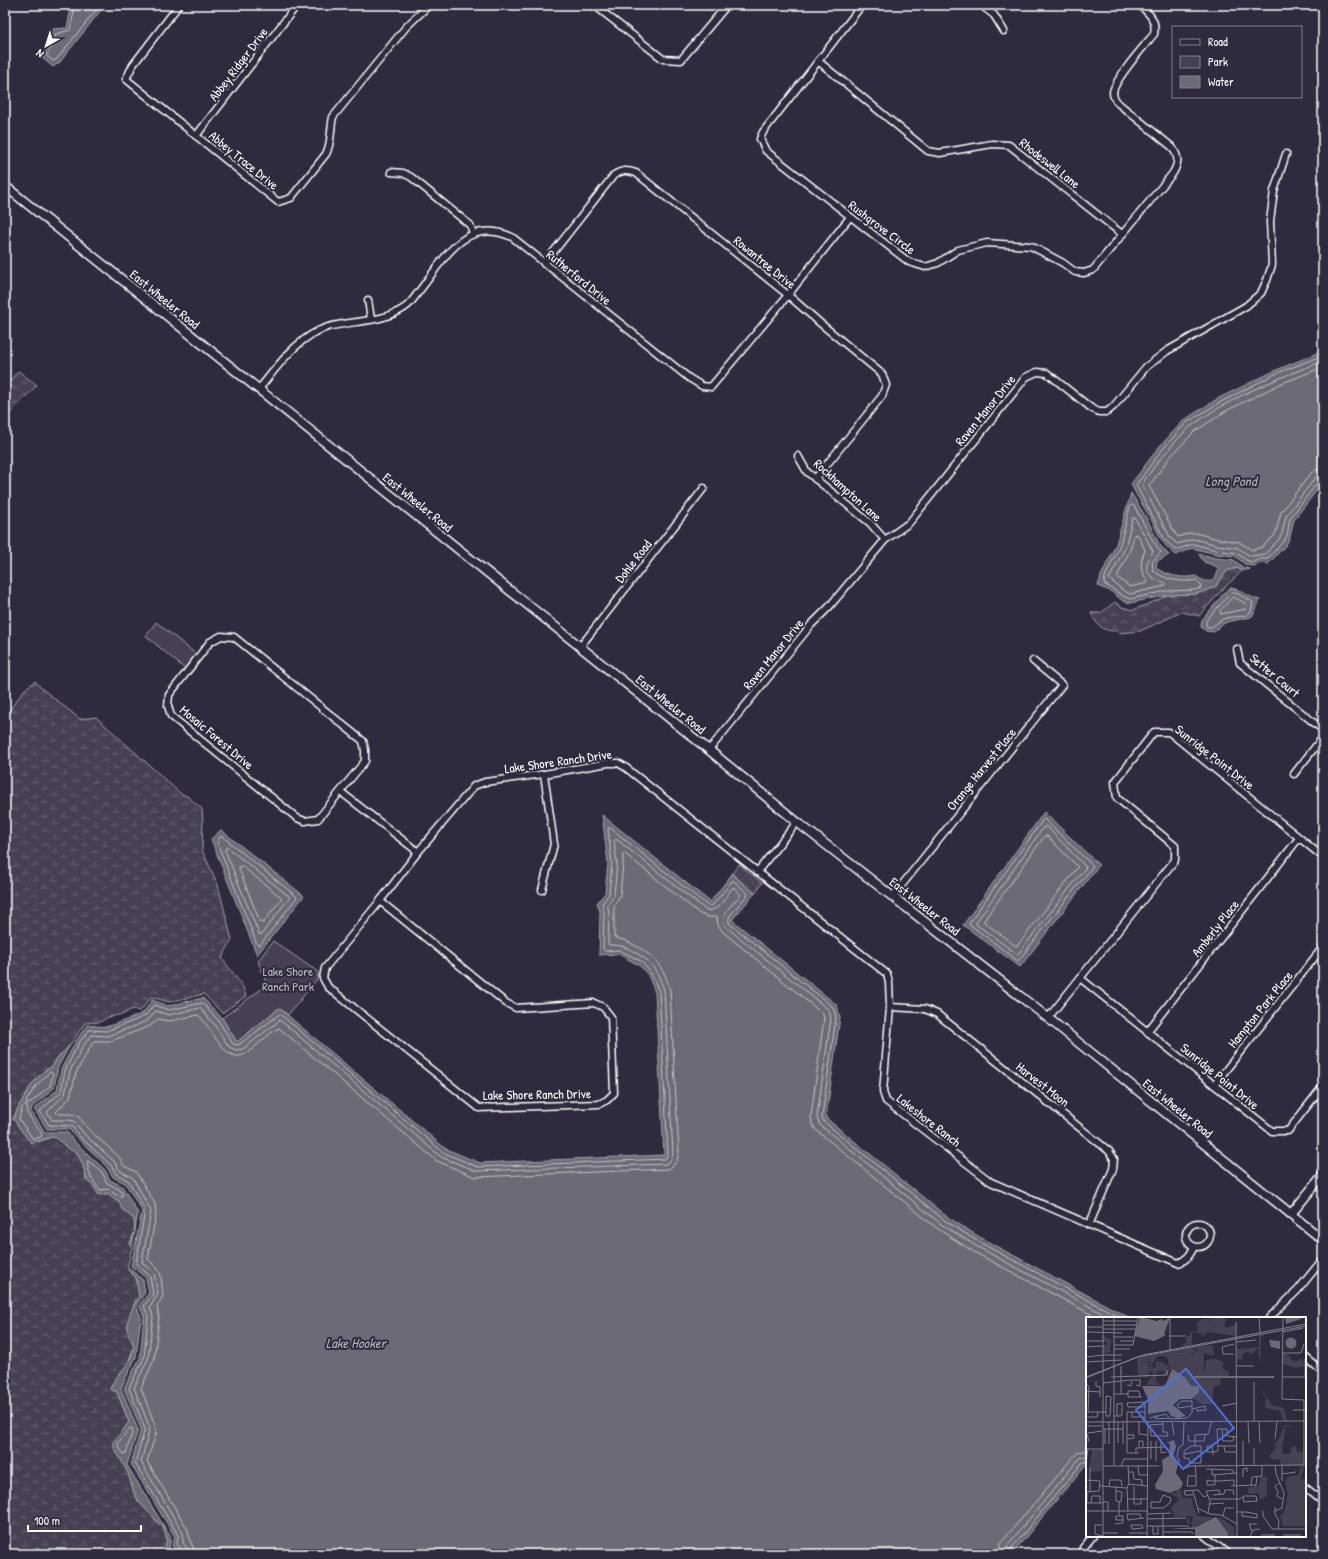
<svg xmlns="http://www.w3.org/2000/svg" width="1328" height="1559" font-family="'Patrick Hand',sans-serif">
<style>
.grass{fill:url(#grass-dots);stroke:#a2a0a8}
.wetland{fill:url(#wetland-marsh);stroke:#a2a0a8}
.green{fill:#464152;stroke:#a2a0a8}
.water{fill:#6d6a77;stroke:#a7a6ad}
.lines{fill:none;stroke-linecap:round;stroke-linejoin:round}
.shore{stroke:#c5c3c9;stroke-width:1}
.minor-casing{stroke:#fff;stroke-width:9}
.tertiary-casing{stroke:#fff;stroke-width:11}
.minor{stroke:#2f2a3d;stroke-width:6}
.tertiary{stroke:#2f2a3d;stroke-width:8}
.labels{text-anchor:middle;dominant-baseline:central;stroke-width:4;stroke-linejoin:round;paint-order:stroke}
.street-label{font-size:13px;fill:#fff;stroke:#2f2a3d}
.park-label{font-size:13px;fill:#b5b3ba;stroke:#2f2a3d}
.water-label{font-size:14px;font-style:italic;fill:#b6b4bb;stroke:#2f2a3d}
.inset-river{fill:none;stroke:#6d6a77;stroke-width:2}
.inset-road{fill:none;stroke:#827f8b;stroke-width:1}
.view{fill:#4a71e0;fill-opacity:0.15;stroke:#4a71e0;stroke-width:2}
.inset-edge{fill:none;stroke:#fff;stroke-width:2}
</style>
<defs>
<pattern id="grass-dots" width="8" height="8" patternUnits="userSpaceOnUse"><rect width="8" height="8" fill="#464152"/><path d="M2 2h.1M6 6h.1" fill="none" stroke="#625e6c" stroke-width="1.8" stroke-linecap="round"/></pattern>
<pattern id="wetland-marsh" width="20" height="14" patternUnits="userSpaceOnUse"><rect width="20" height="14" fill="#464152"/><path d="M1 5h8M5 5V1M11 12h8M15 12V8" fill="none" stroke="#625e6c"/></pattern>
</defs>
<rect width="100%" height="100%" fill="#2f2a3d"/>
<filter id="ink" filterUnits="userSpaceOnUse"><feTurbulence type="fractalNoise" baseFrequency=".025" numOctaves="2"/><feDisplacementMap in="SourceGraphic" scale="8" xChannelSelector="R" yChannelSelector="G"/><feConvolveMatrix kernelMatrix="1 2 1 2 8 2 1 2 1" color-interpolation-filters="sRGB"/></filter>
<g filter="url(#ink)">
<path class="grass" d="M739 864 762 883 755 893 732 874Z"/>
<g class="wetland">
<path d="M18 371 37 385 5 418V387Z"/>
<path d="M1237 568 1242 571 1223 589 1199 616 1182 612 1140 631 1119 633C1115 629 1112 632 1107 630 1099 628 1094 620 1091 613H1101L1115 602 1122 607 1133 610 1158 600 1167 595 1196 594 1215 587 1227 571Z"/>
<path d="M35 681 40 687 80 719 96 717 181 794 187 796 202 809 203 821 202 850 218 885 232 940 222 958 243 987 246 996 222 1013 204 994 169 1002 151 997 142 1009 138 1011 134 1009 130 1010 124 1014 108 1017 100 1022 85 1023 70 1045 58 1057 52 1067 45 1070 32 1084 19 1106 14 1117C21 1131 23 1137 38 1142L52 1137 57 1138 66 1147 77 1153 83 1165 87 1181 94 1186 98 1194 101 1195 108 1193 119 1201 122 1209 134 1219 135 1231 130 1243 132 1247 128 1265V1270L136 1278 139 1296 134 1304 127 1327 134 1346 127 1365 110 1389 117 1392 129 1422 115 1442 114 1447 128 1473 134 1493 139 1502 164 1529 167 1541 164 1549V1554H5V716L24 690Z"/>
</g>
<g class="green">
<path d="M156 622 197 655 185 669 146 636Z"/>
<path d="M273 941 318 972V978L288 1015 279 1008 237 1042 222 1018 267 985 258 961Z"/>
</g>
<g class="water">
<path d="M60 5H105L60 62 53 67 40 56 48 45 53 29 67 28 70 13Z"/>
<path d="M1323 347V482L1294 520 1290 537 1286 545 1268 564 1261 563 1254 566 1246 565 1235 556 1216 554 1192 548 1176 555C1161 544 1158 532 1150 517 1143 506 1136 495 1131 484L1159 447 1184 420 1217 399 1274 371 1315 354Z"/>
<path d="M1131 493 1147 519 1159 544 1169 555 1157 561 1156 567C1164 576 1185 579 1196 576 1207 585 1218 583 1218 567L1204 562 1198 553 1215 558 1234 560 1244 568 1250 569 1242 571 1237 568 1227 571 1215 587 1196 594 1167 595 1130 603 1123 601 1112 592 1098 586 1101 576 1116 544Z"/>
<path d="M1230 588C1242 589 1249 598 1260 600L1254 614 1251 617 1227 622 1221 625 1214 632 1206 631 1201 627 1202 620 1225 592Z"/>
<path d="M1044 812 1099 865 1020 967 963 925Z"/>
<path d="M602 815 710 902 732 874 755 893 732 920 837 1005 840 1017 826 1118 946 1216 981 1238 1130 1318H1087V1463L1012 1554H181L172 1546 175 1537 131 1464 141 1429 124 1388 140 1358 144 1316 139 1305 149 1293 146 1278 131 1266 142 1211 125 1183 113 1177C104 1158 82 1146 69 1129H47L34 1109 57 1090 61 1069 76 1041 87 1025 106 1027 132 1018 144 1012 152 1000 168 1006 203 998 222 1018 237 1042 279 1008 446 1149 480 1163 664 1155 655 992 648 975 639 965 618 954 599 955 600 911 597 903 605 893 608 863Z"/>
<path d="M221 830 304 896 257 955 211 839Z"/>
<path d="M70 1045 58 1067 54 1088 32 1107 31 1111 45 1132H67L75 1142 105 1170 110 1180 122 1186 138 1213 132 1247 130 1243 135 1231 134 1219 122 1209 119 1201 112 1197 108 1193 101 1195 98 1194 94 1186 87 1181 83 1165 77 1153 66 1147 57 1138 52 1137 31 1143 13 1119 19 1106 32 1084 45 1070 52 1067 58 1057Z"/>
<path d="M129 1268 143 1280 145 1293 136 1305 141 1317 136 1357 121 1388 138 1430 127 1465 171 1538 169 1548 176 1554H164V1549L167 1541 164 1529 139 1502 134 1493 128 1473 114 1447V1442L129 1422 117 1392 110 1389C114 1376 128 1368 132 1354 137 1340 128 1340 127 1328 126 1320 135 1302 139 1296L136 1278 128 1270Z"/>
</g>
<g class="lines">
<g class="shore">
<path d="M66 5 74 12 70 30 56 34 52 47 46 55 53 61 57 59 100 5"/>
<path d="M1323 352 1316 358 1275 374 1219 403 1186 423 1162 450 1136 485 1165 540 1176 550 1193 544 1216 550 1236 553 1248 561 1253 562 1260 559H1267L1283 542 1287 536 1290 518 1318 482 1323 480"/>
<path d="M1323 359 1318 363C1276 379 1226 399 1190 427 1177 438 1150 470 1142 485L1170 537 1177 544 1194 539 1217 545 1238 548 1250 556 1265 554 1279 539 1282 534 1286 516 1315 478 1319 476 1323 475"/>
<path d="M1323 367 1280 384 1224 412 1194 432 1170 457 1149 486 1175 533 1178 537 1190 533H1196L1218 539 1239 542 1252 550 1262 547 1274 536 1276 532 1281 512 1311 473 1316 470 1323 469"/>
<path d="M1132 505 1134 506C1143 521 1150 539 1161 552L1152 562 1153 570C1163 580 1183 583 1196 580L1201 585V588L1195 590 1166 591 1130 599C1120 596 1113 588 1104 584L1105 577 1120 545 1130 506Z"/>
<path d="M1133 518H1135L1153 551C1148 561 1141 571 1155 579 1159 581 1163 581 1166 584L1165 586 1130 594 1124 591 1109 579 1125 548Z"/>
<path d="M1135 534 1138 535 1145 550C1139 566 1140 568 1148 582L1147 583 1130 587 1117 577 1130 550Z"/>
<path d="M1231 593H1236L1253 602 1251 612C1245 618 1234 616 1226 618 1220 620 1217 623 1212 627H1207L1206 625V621Z"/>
<path d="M1233 597 1247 604 1246 609 1221 614 1220 611Z"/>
<path d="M1044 819 1093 866 1018 961 969 924Z"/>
<path d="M1044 827H1047L1086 867 1019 953 1017 954 977 925 976 923Z"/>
<path d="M1045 836H1047L1078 867 1018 945 1016 946 985 923 984 921Z"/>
<path d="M220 837H223L297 897 260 945 257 944 217 842Z"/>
<path d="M226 848H228L290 897 261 935 259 934 225 850Z"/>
<path d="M240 866H242L282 898 263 923 260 922 239 869Z"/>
<path d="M50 1072 53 1074 50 1086 29 1104H27L26 1101 36 1086Z"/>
<path d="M25 1105 27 1106V1113L42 1134 41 1137 33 1139 19 1119 22 1108Z"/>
<path d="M88 1161 102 1172 107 1183 119 1189 123 1194 122 1196 114 1194 110 1189 100 1190 91 1178 87 1164Z"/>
<path d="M130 1428H132L133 1430 126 1453 124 1454 120 1449 118 1444Z"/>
<path d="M183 1554V1550L177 1545 178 1535 135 1463 145 1429 129 1388 144 1358 148 1316 144 1306 153 1294 150 1276 136 1264 145 1210 128 1180 116 1174 111 1165 80 1137 72 1126 49 1125 40 1111 61 1092 65 1070 79 1043 89 1030 106 1031 133 1021 146 1015 154 1005 169 1010 202 1003 218 1020 233 1044 237 1045 240 1044 280 1014 444 1153 478 1167 665 1159 668 1154 659 991 651 973 641 961 619 950 605 951 603 949 604 911 602 904 609 894 612 863 608 829 609 827 708 906 713 905 732 881H734L748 894 729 917V923L833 1007 836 1017 822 1117 823 1121 944 1220 979 1242 1122 1318"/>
<path d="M189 1554 187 1548 183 1543V1533L141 1462 150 1428 134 1388 148 1359 153 1317 150 1307 158 1294 154 1274 142 1262 151 1211 133 1178 119 1170 114 1161 84 1134 74 1121 69 1120H52L47 1112 65 1094 70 1071 83 1046 91 1035 107 1036 135 1026 148 1020 156 1011 169 1015 200 1008 214 1024 229 1047 236 1050 243 1049 280 1020 441 1157 477 1171 666 1164 671 1160 673 1154 664 990C657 969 651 961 631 950 623 946 619 945 610 945L608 944 609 911 607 905 614 895 617 864 614 841 616 839 706 910C718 913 726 897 732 888H735L741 895C734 903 719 914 725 926L829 1010 831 1018 817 1117 820 1125 941 1224 976 1246 1111 1318"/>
<path d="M195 1554 193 1547 190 1541 188 1530 147 1461 156 1434V1428L141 1388 154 1360 159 1317 157 1307 163 1296 161 1276 158 1269 148 1259 156 1214 155 1204 136 1172 124 1166 119 1157 89 1130 78 1116 71 1114H58L56 1112 70 1097 76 1073 89 1049 94 1041H111L150 1026 158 1019 170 1021 198 1015C212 1026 225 1066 245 1054 257 1047 267 1034 279 1028L437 1161 475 1177 669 1169 676 1163 679 1154 670 991C664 963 649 952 626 941 622 939 618 939 614 937V906L620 895 623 864V855L624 853 700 914 708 917H717L718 925 723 932 823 1014 824 1018 811 1116 812 1124 816 1130 938 1229 974 1252 1098 1318"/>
<path d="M998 1554 1001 1543 1074 1456 1079 1452 1087 1450"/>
<path d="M1004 1554 1006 1547 1078 1460 1082 1457 1087 1456"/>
<path d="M1009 1554 1010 1550 1082 1463 1087 1461"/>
</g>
<defs>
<g id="minor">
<path d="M179 5 133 65 126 79 278 202 291 198 326 154C332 143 330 129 333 117L406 27 429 5"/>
<path d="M594 5 663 59 681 60 727 5"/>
<path d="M862 5 763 132 760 139 766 151 909 262 925 267 938 263 958 250 987 243 1031 246 1063 263 1075 272 1084 273 1093 270 1173 173C1179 162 1179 157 1172 147L1119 104C1116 101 1113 98 1113 93 1113 81 1145 45 1154 34 1157 20 1149 13 1139 5"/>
<path d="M981 5 994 15 1004 31"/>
<path d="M818 61 928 151 940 153 992 144 1009 145 1122 234"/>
<path d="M196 136 297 5"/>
<path d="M391 172 403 173 411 177 470 225 473 233"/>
<path d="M544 264 614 175C622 170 627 170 636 173L788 295 820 323 882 374 886 385 882 396 815 479"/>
<path d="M368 300 371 319"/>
<path d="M259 389C278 366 298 336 328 327 353 320 385 323 407 306 412 302 416 295 420 290 445 258 465 216 512 237L689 378 702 386 711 387 788 295 850 217"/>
<path d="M798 456 807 472 870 523 885 540"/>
<path d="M221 636 234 637 363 741 365 750V761L318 819 305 821 297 818 171 716 168 706 169 695 210 642Z"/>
<path d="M580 647 704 488"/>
<path d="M1237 649 1240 663 1323 730"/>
<path d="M709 750 811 625 829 607 885 540 909 523 1026 377 1037 372 1047 373 1091 408 1099 412H1107L1114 406 1146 367 1167 351 1246 306 1261 293 1267 280 1272 265 1270 221 1274 191 1286 154"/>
<path d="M1294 774 1323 737"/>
<path d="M341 792 418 852"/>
<path d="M757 872 797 822"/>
<path d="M542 890 554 844 544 774"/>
<path d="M893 896 1062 685 1033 661"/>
<path d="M380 901 418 852 474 786 485 782 544 774 608 763H618L625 767 887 974 889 983 890 1007 883 1092 886 1101 991 1182 1178 1263C1187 1260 1190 1255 1194 1247"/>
<path d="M380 901 506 1003 516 1008 594 1003 603 1007 611 1017 614 1093 607 1100 599 1104 479 1108 328 987 323 978 325 968Z"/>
<path d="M1080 978 1272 1131H1288L1323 1086"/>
<path d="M890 1007 925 1009 937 1014 1109 1151 1114 1159 1113 1169 1089 1225"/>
<path d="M1048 1018 1175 860V846L1117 798 1115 782 1154 732H1169L1323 857"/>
<path d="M1147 1032 1299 838"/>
<path d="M1214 1085 1323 947"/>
<circle cx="1198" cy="1235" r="12"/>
<path d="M1269 1318 1298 1290 1323 1259"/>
<path d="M1305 1357 1323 1372"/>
<path d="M1305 1487 1323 1502"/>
<path d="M1205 1536 1228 1554"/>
<path d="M1081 1554 1083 1548 1093 1536"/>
</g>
<g id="tertiary">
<path d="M5 186 709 750 797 822 1048 1018 1323 1240"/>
<path d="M1291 1214 1323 1175"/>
</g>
</defs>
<use href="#minor" class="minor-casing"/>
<use href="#tertiary" class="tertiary-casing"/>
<use href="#minor" class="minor"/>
<use href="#tertiary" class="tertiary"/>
</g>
</g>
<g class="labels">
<g class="street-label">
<text transform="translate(238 64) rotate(-53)">Abbey Ridger Drive</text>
<text transform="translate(244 160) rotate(39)">Abbey Trace Drive</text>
<text transform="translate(1050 163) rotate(38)">Rhodeswell Lane</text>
<text transform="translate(882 227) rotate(37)">Rushgrove Circle</text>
<text transform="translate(765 262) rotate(39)">Rowantree Drive</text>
<text transform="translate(579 277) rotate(39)">Rutherford Drive</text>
<text transform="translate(165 299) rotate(39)">East Wheeler Road</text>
<text transform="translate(985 410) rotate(-51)">Raven Manor Drive</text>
<text transform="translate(848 490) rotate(42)">Rockhampton Lane</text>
<text transform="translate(418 502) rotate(39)">East Wheeler Road</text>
<text transform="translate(633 561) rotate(-52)">Dohle Road</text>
<text transform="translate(773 654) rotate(-51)">Raven Manor Drive</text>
<text transform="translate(1275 675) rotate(40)">Setter Court</text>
<text transform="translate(671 704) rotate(39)">East Wheeler Road</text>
<text transform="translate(217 737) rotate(40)">Mosaic Forest Drive</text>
<text transform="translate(1215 757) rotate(38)">Sunridge Point Drive</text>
<text transform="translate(558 761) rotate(-8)">Lake Shore Ranch Drive</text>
<text transform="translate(981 769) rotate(-51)">Orange Harvest Place</text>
<text transform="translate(925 906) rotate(38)">East Wheeler Road</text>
<text transform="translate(1215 928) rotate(-52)">Amberly Place</text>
<text transform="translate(1260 1009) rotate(-51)">Hampton Park Place</text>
<text transform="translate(1220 1076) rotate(39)">Sunridge Point Drive</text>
<text transform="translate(1043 1084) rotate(38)">Harvest Moon</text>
<text transform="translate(537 1094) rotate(-1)">Lake Shore Ranch Drive</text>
<text transform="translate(1178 1108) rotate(39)">East Wheeler Road</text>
<text transform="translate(929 1120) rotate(38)">Lakeshore Ranch</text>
</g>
<g class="park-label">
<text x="288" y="971">Lake Shore<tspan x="288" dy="15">Ranch Park</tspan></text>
</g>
<g class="water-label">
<text x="1231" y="480">Long Pond</text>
<text x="356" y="1342">Lake Hooker</text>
</g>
</g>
<g transform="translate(1086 1317)">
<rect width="220" height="220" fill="#2f2a3d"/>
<path d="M215 149H218L217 156 214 161 216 163 220 158V209H197L194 199 198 196 202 177 199 164 202 160 212 158Z" fill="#464152"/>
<path d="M116 2H122L132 14 139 9 140 11 150 8V19L123 15 119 16 118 20 115 16H106V28L95 30 100 25V20L104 18V15H111V6ZM179 17 175 21 174 46 172 31 166 37 161 35 157 37 156 43 151 42V32L173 30V18ZM17 19 25 22 24 35 19 37H17V28H21V25H17ZM107 30 109 34 105 36 110 39 108 42 103 38 84 39 82 43 80 39H74L62 43 60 39ZM197 36 201 37 208 45 216 42 219 49 210 51 197 47ZM174 70 186 88 198 91 201 104 197 103 194 94 179 91 180 81ZM210 129 211 134 217 135 218 148H202L201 142 196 137H204L205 130Z" fill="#464152"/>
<path d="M122 0H140L138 12 131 15ZM127 28 128 39 118 36V59L120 43 129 42 137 45V52L143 55V61H134L135 68 128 69 126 87H115L108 81 113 71 105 69 99 60 86 52 84 53 82 43 83 39 102 38 108 41 110 39 105 37 112 33 107 30ZM60 39 62 43 71 39 65 50 70 51 69 45 74 44 83 49 82 57 79 58 77 53 70 55V64L75 68 79 66 83 59 78 68H60L68 56 63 54 65 44 55 46 54 40ZM199 108H202L210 113 201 109 199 112 196 135 201 142 202 148H195L194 142 188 143 183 139 190 131 188 126H191ZM94 172 97 181H105L111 199 135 201 149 211 147 213 151 220H142V216L130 200 106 211V207L101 206V201H104L103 204 106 206 107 199 89 200 85 191 93 182 84 176H91L90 173Z" fill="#464152"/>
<path d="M54 40 55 46 63 45V60H52L51 41ZM6 133H16V154L3 155ZM174 160H181V179L174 183 173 176 163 177 162 174V171L173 168Z" fill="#464152"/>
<path d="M54 0 71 4 76 2 77 4 84 1 78 17 80 18 68 24 48 19ZM199 0H214L215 2 200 7ZM199.5 26a5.5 5.5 0 1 1 11 0a5.5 5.5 0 1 1-11 0ZM183 23 194 24V32L185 30ZM86 52 99 60 105 69H113V75L106 82H94L87 88 100 99 92 101 85 99 82 94 62 97V82L56 69H79ZM88 123 90 130 87 139 92 147 90 156 97 166 95 171 84 176 70 172 69 168 77 154 76 143 83 139 84 127 81 126ZM130 200 142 216V220H109V212H84L110 210Z" fill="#6d6a77"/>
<path class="inset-river" d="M108 60H188"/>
<path class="inset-road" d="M17 0V207M28 0V149M84 0V33M173 0 174 16M197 0 196 82 218 83V148M17 4H51M150 5 151 220M17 8H50M0 10H17M17 12H49M0 15 36 16M197 15 217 11M84 19H100M28 20H47M0 24H17M34 24H47M150 25 170 23M28 28H47L52 0M0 30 17 29M28 32H44M197 36H215L218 27M148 37H137L136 30 148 27M17 38H36M0 40 17 38M219 42V60M0 45 35 43M151 49H168M0 60 57 38 220 7M25 60 81 58 82 53M197 60H220M0 61 51 40 220 9M10 64V69L14 70V80M168 65V104M0 66 3 70 2 95H20M17 66 45 63M41 68 45 69 46 63H54V69L50 68M0 74 14 75M28 77H42M35 77V49M20 79 25 80 24 99H20ZM54 80 53 74H42V80H56M96 84H106V89L93 91 91 88ZM136 89 151 86M106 92 119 89 120 93 111 94V92M207 93H220M46 95V100H59M69 98 70 102 83 101M28 99H34L36 98V86L31 87V99M0 100H11L12 95M64 101 80 97 84 102 101 101 106 96V89M162 104 163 126M173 104 174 126M0 105 220 104M32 105V126M53 105V117L61 118M59 105V85L41 86 42 90H59M77 105V115H81L82 119H65L64 108 77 107M86 105 88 118M0 109H17M17 112H37M19 112V127M136 112 137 124H147L148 119M0 114 3 124 0 125M2 116 16 114M102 118 103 124H118L119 118M41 122 48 121V118H42M75 122V136L80 135M189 122 191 104M23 127V105M37 127V105M105 129H115V146H104L103 142 98 141V134ZM109 129V118L122 117 126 104M121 129H126L127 135H121ZM132 129H151M138 129 139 135H151M53 131V124H57V130M168 131V148M0 132H17M50 136V131L79 130M53 136H41V95H59M98 137 115 134M127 138V135L132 134 131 112H141V119L151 120M65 142V124M70 144V124M94 145 91 139 93 130 97 128 98 105M0 147 2 132M109 148 110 159V169H101L102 159H110M17 149H73M35 149 38 142H61M52 149 53 158H61M157 149V124M4 150V175M99 151 105 149 220 148M120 152 147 153 148 156M126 153V158L151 156M42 155H47L48 162 56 163V169M196 157 210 155M129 158V168H121V163L125 164H133L148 163V168M157 160V152L161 151V155M0 163 14 164 13 174 0 175M196 164V148M194 166 189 169 192 175 191 179 196 182M43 167 61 169M165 168 166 160 176 159V148M14 169 41 171 42 194M23 169 24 163H35L36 169M48 169V187H55V181M145 169 170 168 171 159M41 171 43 166 42 149M30 174 36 175 35 185 31 184H30V169M107 174 113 196M1 175V186H17M77 178 85 181 84 186 77 191H65V185H74ZM107 178H99L98 174 112 173 118 180 122 178M127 178 138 177 139 173H147L148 178M42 182H61M124 182H153L157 180 158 179H170L171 184 158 185 157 180M17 185H22V194M33 185V198M5 186 6 179H14V186M124 187 138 186M189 190V197L193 204 192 212M111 191 124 197 135 198 151 207M0 194H61M177 194V199L186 212H220M189 194 196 191 198 176 190 157 189 148M151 195H160L171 197V201L156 199V195M122 196 124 184 120 174 133 173 134 177M61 197 85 196M137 199 139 191H148M55 201 54 197H41L42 203 58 201M61 202 100 201M17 207V220M29 207 37 206V199H30V203H37M16 208H9V217L17 219M45 208H56L57 211 46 212ZM61 209H103M67 209V217H72V209M166 214 163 207H171M77 215H106L107 217M17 216H32M43 216H61M175 218H189M197 218H215M61 220 62 105M77 220V197M164 220 167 213 174 212"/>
<path class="view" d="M100 52 148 111 97 152 50 93Z"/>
<rect width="220" height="220" class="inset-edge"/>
</g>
<rect width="1328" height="1559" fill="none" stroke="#2f2a3d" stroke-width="20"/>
<rect x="10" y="10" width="1308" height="1539" fill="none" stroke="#fff" stroke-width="1.5" filter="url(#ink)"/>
<rect x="1172" y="26" width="130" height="72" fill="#2f2a3d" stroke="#827f8b"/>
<rect x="1180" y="39" width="20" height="6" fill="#2f2a3d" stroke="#827f8b"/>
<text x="1208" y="46" font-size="12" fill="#ffffff">Road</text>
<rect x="1180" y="56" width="20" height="12" fill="#464152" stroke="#827f8b"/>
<text x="1208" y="66" font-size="12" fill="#ffffff">Park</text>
<rect x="1180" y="76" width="20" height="12" fill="#6d6a77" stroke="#827f8b"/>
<text x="1208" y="86" font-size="12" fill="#ffffff">Water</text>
<g transform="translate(46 46) rotate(219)" stroke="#2f2a3d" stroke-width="3" paint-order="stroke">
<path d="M0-3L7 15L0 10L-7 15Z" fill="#ffffff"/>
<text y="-6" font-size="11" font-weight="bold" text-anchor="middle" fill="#ffffff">N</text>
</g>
<path d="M28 1525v6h113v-6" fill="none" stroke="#ffffff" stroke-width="2"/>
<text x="34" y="1525" font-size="12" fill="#ffffff" stroke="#2f2a3d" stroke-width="3" paint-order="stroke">100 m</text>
</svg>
